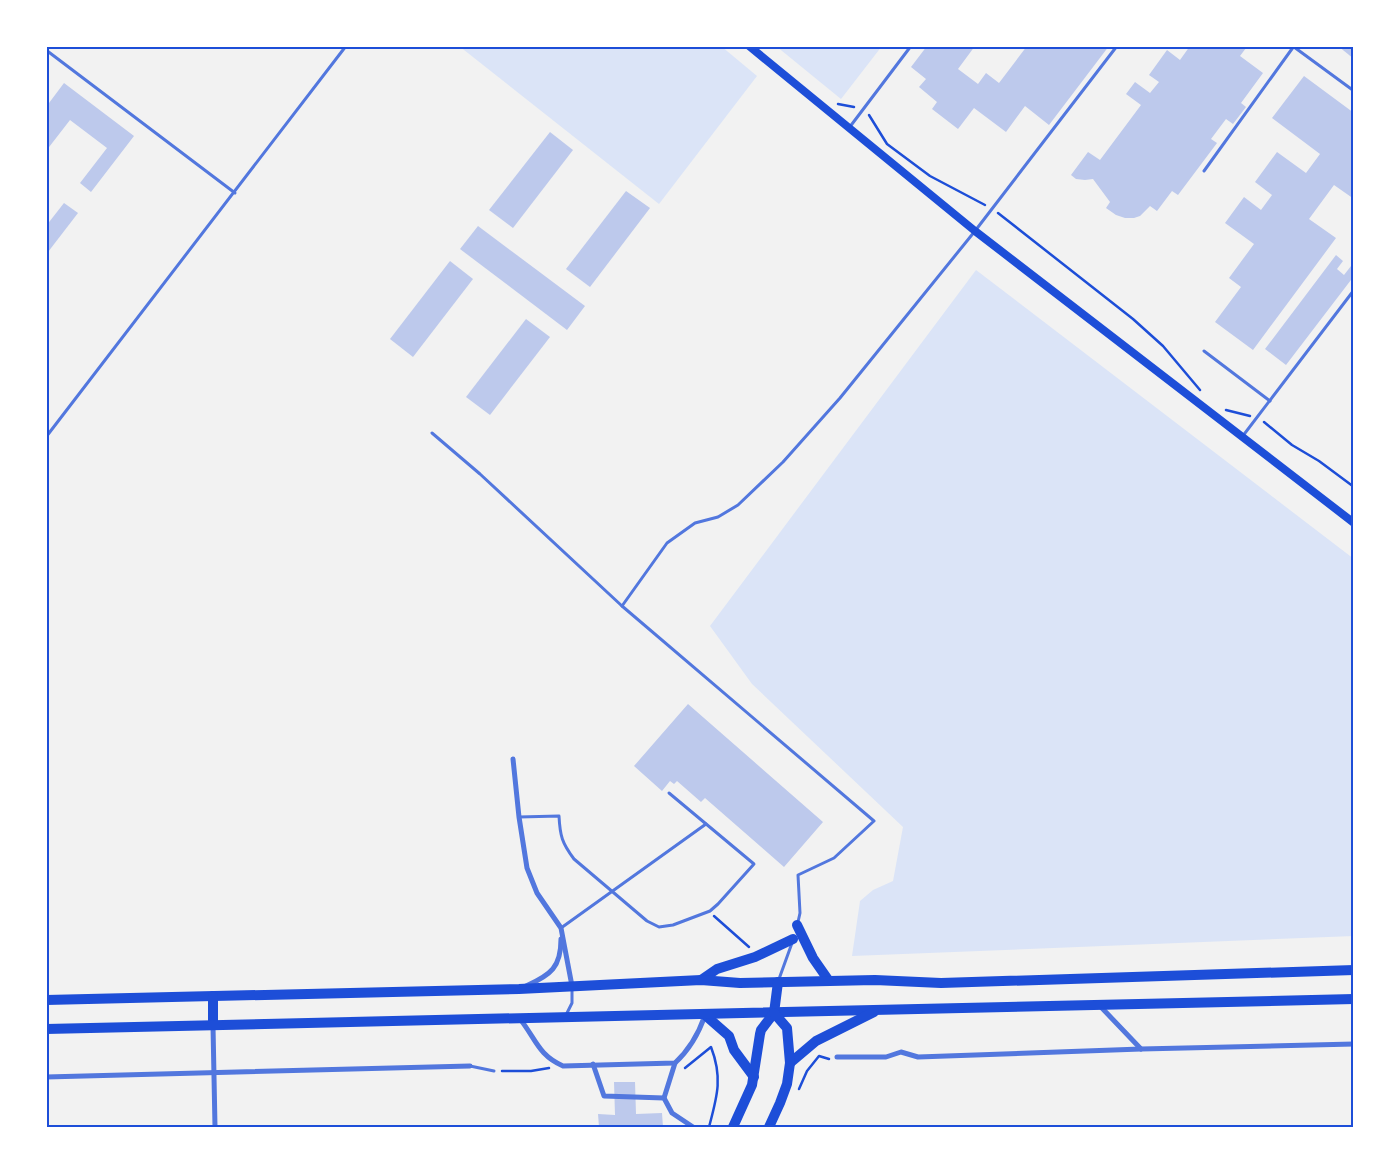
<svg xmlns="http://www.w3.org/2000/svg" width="1400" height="1173" font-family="Rubik,sans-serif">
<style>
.green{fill:#dbe4f7}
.building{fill:#bdc9ec}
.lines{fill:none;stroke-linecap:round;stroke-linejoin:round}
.path{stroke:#1d4ed8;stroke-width:2.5}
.service{stroke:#5277de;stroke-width:3}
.minor{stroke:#5277de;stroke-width:5}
.secondary{stroke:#1d4ed8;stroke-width:8}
.trunk{stroke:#1d4ed8;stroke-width:10}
.neatline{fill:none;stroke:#1d4ed8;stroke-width:2}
</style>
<rect width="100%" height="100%" fill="#f2f2f2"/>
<g class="green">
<path d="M459 46H721L757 76 659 204Z"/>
<path d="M776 46H882L841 99Z"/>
<path d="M976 270 1354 559V936L852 956 860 901 873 890 893 881 903 827 752 684 710 626Z"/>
</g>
<g class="building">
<path d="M927 46H975L958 69 978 84 986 73 999 83 1027 46H1109L1049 125 1025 106 1006 132 974 108 958 129 932 109 937 102 919 87 926 79 911 67Z"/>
<path d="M1190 46H1243L1246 48 1240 56 1263 73 1241 103 1246 107 1233 124 1226 119 1211 139 1217 143 1178 195 1172 191 1157 211 1150 206 1140 216 1134 218H1125L1116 215 1106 208 1110 202 1093 179 1085 180 1076 179 1071 175 1088 152 1100 160 1141 105 1126 94 1135 82 1150 93 1159 82 1149 75 1167 50 1180 60Z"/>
<path d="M1338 46H1354V59Z"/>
<path d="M1304 76 1354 113V135L1351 139 1354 141V199L1334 185 1309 219 1336 238 1253 350 1215 322 1241 287 1229 278 1254 244 1225 223 1244 197 1261 210 1272 195 1255 182 1277 152 1306 173 1320 154 1272 118Z"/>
<path d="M64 83 134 136 91 192 80 183 107 148 70 120 46 151V107Z"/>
<path d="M550 132 573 150 513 228 489 210Z"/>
<path d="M626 191 650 208 590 287 566 269Z"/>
<path d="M64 203 78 213 48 252 46 251V226Z"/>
<path d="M478 226 585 306 567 330 460 249Z"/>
<path d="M1336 255 1343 261 1337 269 1344 275 1351 266 1354 268V276L1286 365 1265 349Z"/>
<path d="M450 261 473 279 413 357 390 339Z"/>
<path d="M526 319 550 337 490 415 466 397Z"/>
<path d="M688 704 823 822 784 867 705 798 701 802 677 781 674 784 670 781 662 791 634 766Z"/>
<path d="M614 1082H635L636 1114 662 1113 663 1127H599L598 1114 615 1115Z"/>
</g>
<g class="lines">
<g class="path">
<path d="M838 104 854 107"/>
<path d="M869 115 887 144 930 176 985 205"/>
<path d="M998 213 1133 319 1163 346 1200 390"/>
<path d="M1226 410 1250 416"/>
<path d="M1264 422 1292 445 1319 461 1354 487"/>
<path d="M714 916 749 947"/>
<path d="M685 1068 711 1047C723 1078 717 1097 709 1127"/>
<path d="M502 1071H531L549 1068"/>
<path d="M799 1089 807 1071 819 1056 829 1059"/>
</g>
<g class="service">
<path d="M1294 47 1354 91"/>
<path d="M46 50 235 193"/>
<path d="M849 128 911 46"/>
<path d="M1204 171 1294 46"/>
<path d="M1204 351 1270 401"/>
<path d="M432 433 480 474 622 606 874 821 834 858 798 875 800 913 798 922"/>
<path d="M46 437 346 46"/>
<path d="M1242 437 1354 290"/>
<path d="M622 606 667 543 695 523 718 517 738 505 783 462 840 398 975 231 1117 46"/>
<path d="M519 817 559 816C560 836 562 843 574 859L647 921 659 927 673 925 710 911 718 904 754 864 669 793"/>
<path d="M561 928 706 824"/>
<path d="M779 979 792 943"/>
<path d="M566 1015 572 1003V987"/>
<path d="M470 1066 494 1071"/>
</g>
<g class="minor">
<path d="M513 759 519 817 527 868 537 893 561 928 572 986"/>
<path d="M526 986C551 975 561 967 561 939"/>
<path d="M1100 1006 1141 1049"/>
<path d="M520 1019C536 1039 538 1055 563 1066L675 1063C690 1049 699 1033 705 1015"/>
<path d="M213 1026 215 1127"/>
<path d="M837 1057H886L901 1052 918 1057 1141 1049 1354 1044"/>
<path d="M593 1064 604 1096 664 1098 672 1113 693 1127"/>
<path d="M46 1077 470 1066"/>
<path d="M664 1098 675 1063"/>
</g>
<path class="secondary" d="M749 46 975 231 1354 523"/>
<g class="trunk">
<path d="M797 925 813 958 829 981"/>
<path d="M701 980 717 969 755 957 793 939"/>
<path d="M46 1000 519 989 701 980 740 983 875 980 941 983 1354 970"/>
<path d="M705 1015 729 1036 734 1050 754 1077"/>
<path d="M213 1025V996"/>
<path d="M46 1029 1354 999"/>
<path d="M790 1063 816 1041 874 1012"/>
<path d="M733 1127 752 1085 760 1034 761 1030 774 1013 778 982"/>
<path d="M769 1127 780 1103 787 1084 790 1063 787 1028 774 1013"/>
</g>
</g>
<rect width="1400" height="1173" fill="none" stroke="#ffffff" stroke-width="95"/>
<rect x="48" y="48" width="1304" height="1078" class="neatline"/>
</svg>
